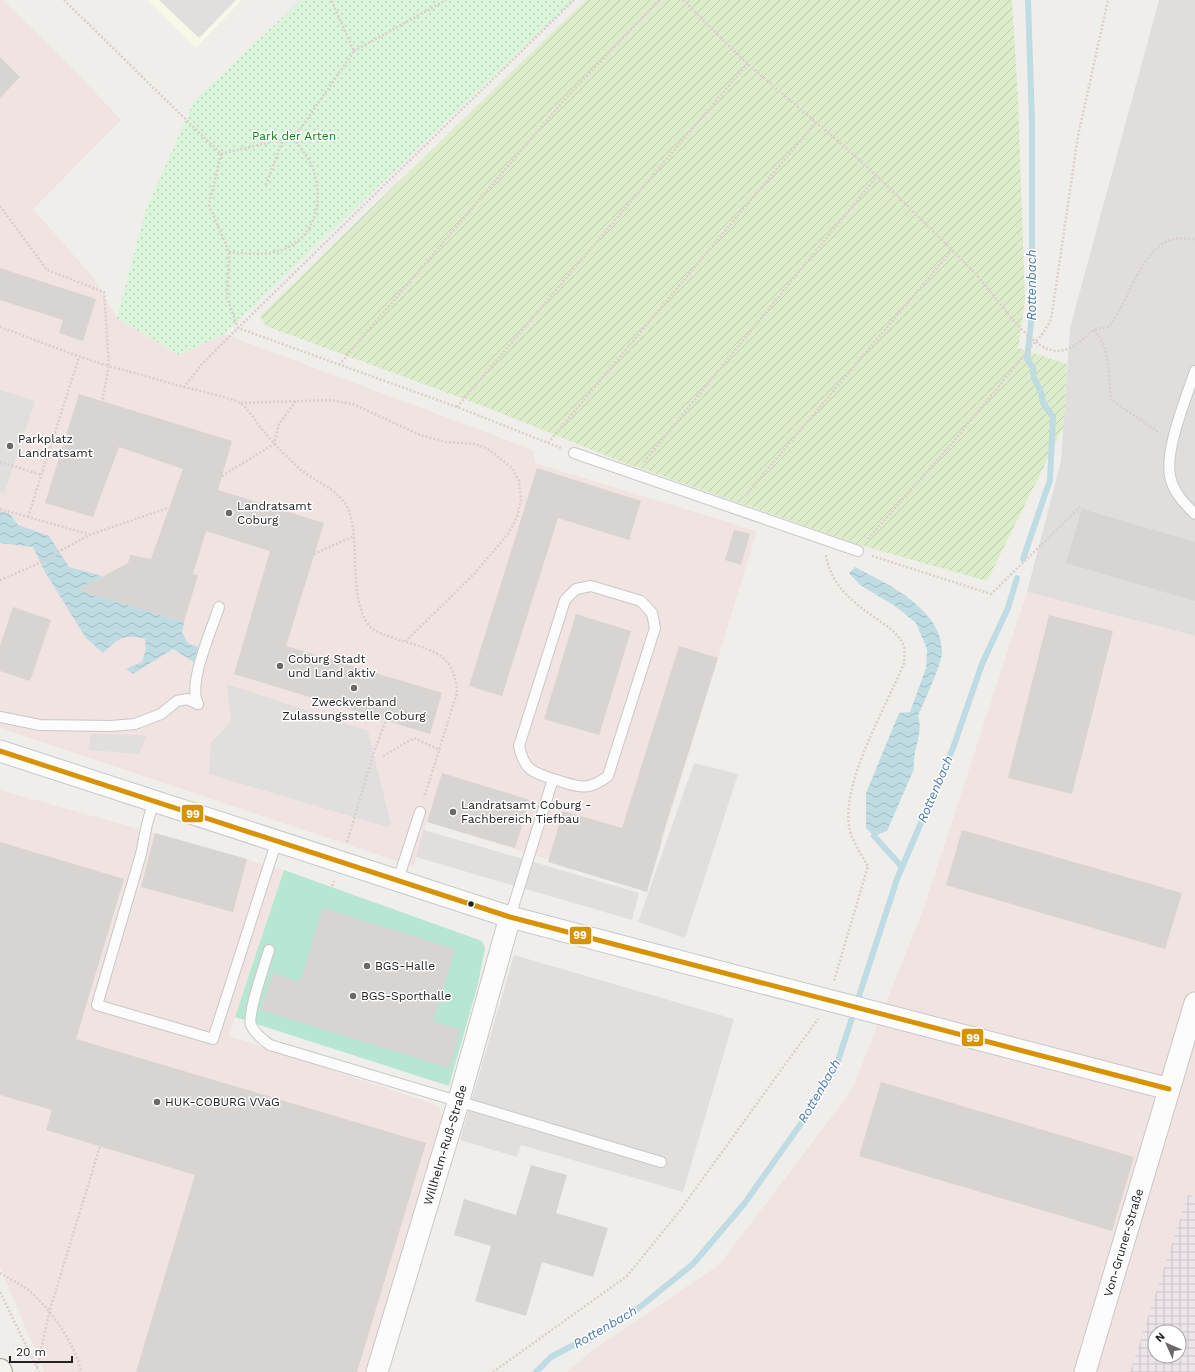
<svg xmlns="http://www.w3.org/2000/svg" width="1195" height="1372" font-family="'Work Sans',sans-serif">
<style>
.residential{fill:#dfdedc}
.commercial{fill:#f1e3e1}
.industrial{fill:url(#industrial-grid);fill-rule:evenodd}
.education{fill:#f8f7e8}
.park{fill:url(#park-dots)}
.garden{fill:url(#garden-furrows)}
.pitch{fill:#b7e6d2}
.parking{fill:#e0dfde}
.water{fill:url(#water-waves)}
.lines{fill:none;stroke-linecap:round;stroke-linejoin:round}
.stream{stroke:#bfdbe3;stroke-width:6}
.building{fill:#d7d4d2}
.lane-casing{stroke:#c9c8c7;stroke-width:12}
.street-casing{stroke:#c9c8c7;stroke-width:23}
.secondary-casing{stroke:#999a82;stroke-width:24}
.path{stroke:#dccecd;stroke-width:2.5;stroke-dasharray:2 2;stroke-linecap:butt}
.lane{stroke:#fdfcfc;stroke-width:10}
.street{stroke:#fdfcfc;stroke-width:21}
.secondary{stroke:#f4f4ed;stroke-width:22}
.bus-1-casing{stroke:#fff;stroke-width:8}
.bus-1{stroke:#d79205;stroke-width:5}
.poi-dot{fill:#6a6968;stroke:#fff;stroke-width:1.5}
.bus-dot{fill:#222;stroke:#fff;stroke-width:1.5}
.labels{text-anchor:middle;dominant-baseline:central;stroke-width:3;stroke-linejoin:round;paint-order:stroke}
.park-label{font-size:12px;fill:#0c8416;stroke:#fff}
.poi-label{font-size:12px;fill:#222;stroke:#fff;text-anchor:start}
.street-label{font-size:12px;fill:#222;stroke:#fff}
.water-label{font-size:13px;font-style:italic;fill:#4a7aab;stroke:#fff}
.line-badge{stroke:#fff;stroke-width:1.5}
.badge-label{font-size:11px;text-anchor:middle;font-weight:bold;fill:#fff}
</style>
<defs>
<pattern id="industrial-grid" width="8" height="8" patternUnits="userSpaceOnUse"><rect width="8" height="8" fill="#ede4e9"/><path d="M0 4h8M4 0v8" fill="none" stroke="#cbc3c8"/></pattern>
<pattern id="park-dots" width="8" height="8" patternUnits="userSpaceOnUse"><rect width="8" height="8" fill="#daf5da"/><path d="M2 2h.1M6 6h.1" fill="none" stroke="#bbd2bb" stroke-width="1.8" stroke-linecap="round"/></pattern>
<pattern id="garden-furrows" width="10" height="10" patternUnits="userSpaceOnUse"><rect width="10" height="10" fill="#ddeccb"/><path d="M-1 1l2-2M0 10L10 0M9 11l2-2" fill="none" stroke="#bdcaae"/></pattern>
<pattern id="water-waves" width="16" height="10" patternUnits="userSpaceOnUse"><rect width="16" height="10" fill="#bfdbe3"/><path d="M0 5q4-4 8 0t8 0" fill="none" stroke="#a4bcc2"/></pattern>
</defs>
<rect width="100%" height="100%" fill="#f0eeeb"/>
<path class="residential" d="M1159 0H1195V636L1027 592 1061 461 1070 328Z"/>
<g class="commercial">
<path d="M0 0H3L76 72 121 120 33 209 93 277 117 318 179 355 224 334 533 450 535 463 757 531 647 890 427 822 414 867 0 728Z"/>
<path d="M1027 592 1195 636V1197L1188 1195 1130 1372H567L594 1349 719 1265 852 1090 924 907Z"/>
<path d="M0 790 284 870 229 1036 428 1102 439 1108 444 1120 366 1372H44L0 1267Z"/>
</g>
<path class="industrial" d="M1188 1195 1195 1197V1372H1130ZM1155 1332H1179V1356H1155Z"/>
<path class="education" d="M147 0H242L196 48Z"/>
<path class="park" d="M301 0H573L224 334 179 355 117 318 145 212 194 101Z"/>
<path class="garden" d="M586 0H1012L1018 99 1025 300 1018 348 1067 364 1064 426 987 581 860 545 622 462 478 404 266 326 260 316Z"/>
<path class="pitch" d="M284 870 482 941 485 948 478 984 449 1086 235 1017Z"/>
<g class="parking">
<path d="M159 0H236L199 38Z"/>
<path d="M0 390 35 401 4 494 0 492Z"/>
<path d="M227 684 368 731 391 825 387 827 209 774 211 742 231 722Z"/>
<path d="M91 734 146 735 139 754 88 750Z"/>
<path d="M694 763 738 774 685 938 638 922Z"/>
<path d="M424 830 639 893 632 920 416 857Z"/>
<path d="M514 955 734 1019 683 1192 521 1145 517 1157 460 1140Z"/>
</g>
<g class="water">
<path d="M0 511 10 514 18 525 49 536 69 567 103 576 78 590 184 622 182 633 189 644 198 647 194 662 173 649 133 674 126 669 142 662 146 649 145 639C125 633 117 639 103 653L86 638 45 572 33 547 0 543Z"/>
<path d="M855 567C887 584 943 609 942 653 942 663 923 704 918 716 924 732 912 750 914 769L887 831 874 836 866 828V793L899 713 910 712 926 668 927 649 916 623 895 606 860 585 849 573Z"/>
</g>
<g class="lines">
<g class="stream">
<path d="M1023 559 1050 480 1053 417 1043 403 1041 392 1034 378 1033 368 1027 359 1032 314V122L1028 0"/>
<path d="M874 836 902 867"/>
<path d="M536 1372 551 1357 630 1315 693 1264 744 1204 812 1108 836 1067 897 879 953 748 982 664 1008 608 1017 578"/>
</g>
</g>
<g class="building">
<path d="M0 57 20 77 0 98Z"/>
<path d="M0 268 96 299 83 341 59 333 63 320 0 300Z"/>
<path d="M79 394 232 441 218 490 324 523 286 646 442 693 430 734 234 674 270 551 206 531 193 574 198 575 184 622 78 590 128 563 130 555 151 559 183 469 119 447 93 517 45 503Z"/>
<path d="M537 468 641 501 629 540 558 518 502 696 469 686Z"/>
<path d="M1082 509 1195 542V601L1066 563Z"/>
<path d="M734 530 750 534 741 565 725 560Z"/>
<path d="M13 607 51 620 30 681 0 671V646Z"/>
<path d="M576 614 631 631 599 735 544 719Z"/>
<path d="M1049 615 1113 631 1072 794 1008 778Z"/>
<path d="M679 646 718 658 661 840H662L647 892 548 862 563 811 622 828Z"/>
<path d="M442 773 530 800 515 848 427 822Z"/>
<path d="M962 830 1182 893 1165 949 946 885Z"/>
<path d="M155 833 247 859 233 912 141 887Z"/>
<path d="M0 842 124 879 76 1039 426 1143 357 1372H136L195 1175 46 1130 52 1110 0 1095Z"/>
<path d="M323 908 455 949 433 1021 461 1030 449 1068 261 1010 273 973 300 982Z"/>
<path d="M881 1082 1134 1157 1112 1231 859 1156Z"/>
<path d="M531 1165 567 1175 556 1213 608 1228 593 1277 542 1262 526 1316 475 1301 491 1246 454 1235 464 1199 516 1215Z"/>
</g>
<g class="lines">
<defs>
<g id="lane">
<path d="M1195 371C1186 399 1165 448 1170 476 1173 492 1184 503 1195 514"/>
<path d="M574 453 858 551"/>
<path d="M198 704C187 684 212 629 219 607"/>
<path d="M0 717 40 725 111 726 135 724 161 714 177 701 187 699 198 704"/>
<path d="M154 800 147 824 141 854 97 1005 213 1039 277 840"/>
<path d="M398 880 420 812"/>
<path d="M510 917 553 779C531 772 524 769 519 746L565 600 576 589 591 586 641 601 652 613 655 628 608 776C586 793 577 786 553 779"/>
<path d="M269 950C265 964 247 1014 251 1025 255 1034 263 1040 270 1045L661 1162"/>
</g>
<g id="street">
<path d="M0 751 510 917 1169 1089"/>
<path id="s1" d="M377 1372 458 1103 510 917"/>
<path id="s2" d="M1085 1372 1195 1003"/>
</g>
<path id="secondary" d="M0 1370 1 1372"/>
</defs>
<use href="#lane" class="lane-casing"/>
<use href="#street" class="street-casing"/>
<use href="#secondary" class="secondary-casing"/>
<g class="path">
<path d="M683 0C705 21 726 44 749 65 791 102 836 138 878 177 909 207 940 238 971 269 993 290 1027 350 1057 351 1071 351 1081 341 1091 332 1097 327 1107 330 1112 323 1129 299 1142 246 1174 239 1180 237 1189 239 1195 240"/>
<path d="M354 51 446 0"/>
<path d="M221 154 283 139 299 131 354 51 331 0"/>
<path d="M266 185 283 139"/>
<path d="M0 206 47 270 104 292 109 366 184 387 201 365 238 328 227 298 229 252 209 205 221 154 64 0"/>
<path d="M229 252C242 253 256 255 269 253 312 247 326 206 313 169 309 157 298 145 291 135"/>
<path d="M0 327C36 340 72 355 109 366L102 402"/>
<path d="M1094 330C1111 347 1108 377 1111 400L1160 433"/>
<path d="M339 365 565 99 659 0"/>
<path d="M184 387C196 390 232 398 240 403 248 408 255 421 261 428 273 443 287 457 301 470 315 481 343 492 349 511 360 543 349 592 366 621 372 631 380 633 391 637 426 650 455 649 457 693L424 798"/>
<path d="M241 403 330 400 353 404 420 435 446 442 476 444 488 449 512 468 519 481 521 500 517 517 508 534 474 574 405 642"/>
<path d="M457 407 748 63"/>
<path d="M548 443 816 122"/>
<path d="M561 448 457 407 238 328 574 0"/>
<path d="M0 462 42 475"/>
<path d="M644 462 877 176"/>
<path d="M222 476 274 444 279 424 296 401"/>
<path d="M745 496 952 250"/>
<path d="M0 509 88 534"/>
<path d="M28 517 79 357"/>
<path d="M868 539 954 441 1035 342 1041 336 1051 320 1078 136 1108 0"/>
<path d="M314 554 354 536"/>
<path d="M826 555C831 588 856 604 881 622 891 629 900 635 904 647 905 652 904 658 904 663 887 706 836 790 851 834 855 845 862 856 868 866L834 981"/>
<path d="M872 556 991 594 1080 507"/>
<path d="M0 580 33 566 89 535 168 508"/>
<path d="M383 756 414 738 440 750"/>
<path d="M347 842 374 752 386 720"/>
<path d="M332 886 334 881"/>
<path d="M0 1273C9 1279 19 1283 27 1289 48 1305 77 1346 81 1372"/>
<path d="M0 1292 39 1372"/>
<path d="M37 1368 49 1313 100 1146"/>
<path d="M493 1372 627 1276 678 1213 818 1019"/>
</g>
<use href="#lane" class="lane"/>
<use href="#street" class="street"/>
<use href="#secondary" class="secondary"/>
<defs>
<path id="bus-1" d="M0 751 510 917 1169 1089"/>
</defs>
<use href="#bus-1" class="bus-1-casing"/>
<use href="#bus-1" class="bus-1"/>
</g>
<g class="poi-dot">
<circle cx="10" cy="446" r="4"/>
<circle cx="229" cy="513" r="4"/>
<circle cx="280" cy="666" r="4"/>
<circle cx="354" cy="688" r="4"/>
<circle cx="453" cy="812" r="4"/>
<circle cx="367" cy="966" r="4"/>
<circle cx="353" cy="996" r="4"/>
<circle cx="157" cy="1102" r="4"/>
</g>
<circle class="bus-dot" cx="471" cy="904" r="3.5"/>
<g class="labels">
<g class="park-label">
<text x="294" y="136">Park der Arten</text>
</g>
<g class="poi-label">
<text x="18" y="439">Parkplatz<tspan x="18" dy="14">Landratsamt</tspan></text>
<text x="237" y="506">Landratsamt<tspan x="237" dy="14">Coburg</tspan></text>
<text x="288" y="659">Coburg Stadt<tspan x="288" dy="14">und Land aktiv</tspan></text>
<text x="354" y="702" text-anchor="middle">Zweckverband<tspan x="354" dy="14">Zulassungsstelle Coburg</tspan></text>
<text x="461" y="805">Landratsamt Coburg -<tspan x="461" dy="14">Fachbereich Tiefbau</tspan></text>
<text x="375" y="966">BGS-Halle</text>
<text x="361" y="996">BGS-Sporthalle</text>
<text x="165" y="1102">HUK-COBURG VVaG</text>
</g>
<g class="street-label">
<text stroke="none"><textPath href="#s1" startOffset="237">Willhelm-Ruß-Straße</textPath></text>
<text stroke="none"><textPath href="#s2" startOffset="135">Von-Gruner-Straße</textPath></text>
</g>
<g class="water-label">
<text transform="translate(1031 285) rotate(-90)">Rottenbach</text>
<text transform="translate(935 789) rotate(-67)">Rottenbach</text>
<text transform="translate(819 1091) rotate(-60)">Rottenbach</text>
<text transform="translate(605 1327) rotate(-30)">Rottenbach</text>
</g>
</g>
<g class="line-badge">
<rect x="181" y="804" width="23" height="19" rx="4" fill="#d79205"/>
<rect x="569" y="926" width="23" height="19" rx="4" fill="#d79205"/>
<rect x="961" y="1028" width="23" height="19" rx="4" fill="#d79205"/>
</g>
<g class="badge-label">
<text x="193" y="818">99</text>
<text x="580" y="939">99</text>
<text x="973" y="1042">99</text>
</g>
<g transform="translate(1167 1344) rotate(315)"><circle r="19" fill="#ffffff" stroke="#a7a7a7"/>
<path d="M0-3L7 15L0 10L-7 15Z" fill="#6a6968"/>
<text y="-6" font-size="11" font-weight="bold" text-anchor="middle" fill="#222222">N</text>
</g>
<path d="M10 1356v6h62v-6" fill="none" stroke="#222222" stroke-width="2"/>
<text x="16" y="1356" font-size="12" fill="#222222" stroke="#ffffff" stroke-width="3" paint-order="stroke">20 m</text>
</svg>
